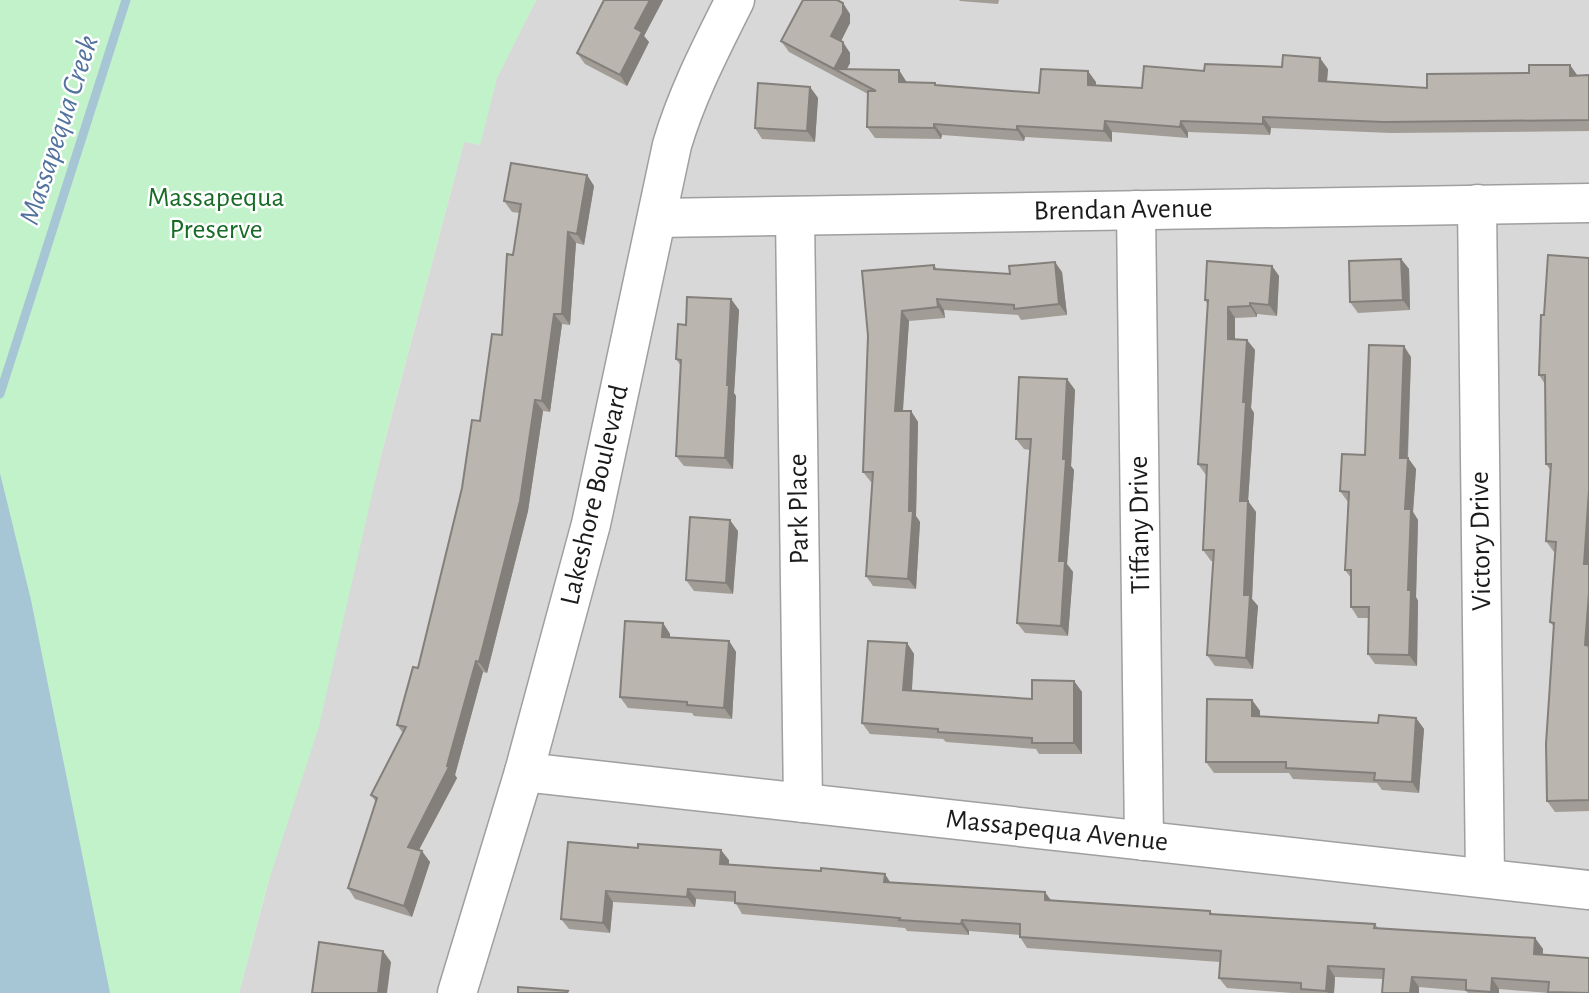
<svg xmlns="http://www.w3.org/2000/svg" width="1589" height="993" font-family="'Alegreya Sans',sans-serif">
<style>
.residential{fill:#d9d8d8}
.park{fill:#c2f2ca}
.water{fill:#a7c6d5}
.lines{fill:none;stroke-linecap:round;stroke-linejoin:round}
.stream{stroke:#a7c6d5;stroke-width:9}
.minor-casing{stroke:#9f9f9f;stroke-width:41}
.minor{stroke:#fff;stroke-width:38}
.wall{fill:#a19c96}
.shaded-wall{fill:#837f7a}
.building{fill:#bbb5af;stroke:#837f7a;stroke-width:2}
.labels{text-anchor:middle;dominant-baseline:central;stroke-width:5;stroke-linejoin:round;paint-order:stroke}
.park-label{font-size:28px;fill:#176b25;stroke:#fff}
.street-label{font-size:28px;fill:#1b1b1b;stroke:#fff}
.water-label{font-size:30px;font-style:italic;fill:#53739f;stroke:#fff}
</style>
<rect width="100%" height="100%" fill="#ebe9e2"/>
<path class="residential" d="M536 0H1589V993H239L464 142Z"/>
<path class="park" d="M0 0H536L497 78 480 145 464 142 381 455 319 726 267 886 239 993H0Z"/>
<path class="water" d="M0 473 31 600 110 993H0Z"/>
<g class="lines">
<path class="stream" d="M0 394 126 0"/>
<defs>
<g id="minor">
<path d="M1477 204 1485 878"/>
<path d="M1136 210 1144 841"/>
<path d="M795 216 803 803"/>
<path d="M657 218 1589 203"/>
<path d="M524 772 1589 890"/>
<path d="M457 993 524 772 591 524 672 145C687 94 711 48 735 0"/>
</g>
</defs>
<use href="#minor" class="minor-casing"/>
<use href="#minor" class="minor"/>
</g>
<g class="wall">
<path d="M604 0H663L644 36 649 42 627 86 585 64 577 53Z"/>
<path d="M959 0H999L998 4 960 1Z"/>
<path d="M850 14V23L841 41 850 53V63L847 69 899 70 906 82 937 86 1039 93 1096 82V85L1142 88 1204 71 1328 69 1327 81 1427 88 1529 73 1570 65 1577 75H1589V131L1391 133 1271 128 1270 135 1188 132V138L1112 132V142L1025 137 1024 141 942 135 941 139 875 138 867 127 868 94 789 52 781 41Z"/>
<path d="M810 87 818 98 815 142 762 139 755 128Z"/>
<path d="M587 175 594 186 584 245 576 243 570 325 562 324 550 412 543 411 528 511 487 673 483 672 455 775 457 778 419 850 430 862 412 917 355 899 348 888 376 802 371 795 403 733 397 725 418 668 502 335 520 213 512 212 504 201Z"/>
<path d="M1589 258V811L1555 812 1547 801 1554 627 1550 622 1555 552H1554L1546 541 1551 471 1546 464 1545 384 1539 375 1544 315Z"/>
<path d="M1401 259 1409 269 1410 310 1358 313 1350 302Z"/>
<path d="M934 265 937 269 1010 274 1062 272 1067 315 1021 320 1018 315 944 310 945 318 909 321 903 411H911L918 422 916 516 920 522 916 589 873 586 866 576 873 482H871L863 472 868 336Z"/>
<path d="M1272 266 1279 276 1277 316 1257 314V317L1235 318V339L1247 340 1255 350 1251 408 1254 413 1248 501 1256 512 1252 599 1258 606 1253 669 1215 666 1207 655 1214 561H1211L1203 550 1207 475H1206L1198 464 1208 305 1205 300Z"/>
<path d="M731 299 739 310 734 393 736 396 733 469 684 466 676 456 681 366 676 359Z"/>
<path d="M1411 357 1408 458 1416 469 1413 512 1418 520 1416 597 1418 601 1417 666 1375 664 1368 654 1369 618H1358L1351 607V578L1345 570 1348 502 1340 491 1365 455Z"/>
<path d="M1067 379 1075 390 1071 466 1074 470 1067 564 1073 572 1068 636 1025 633 1017 623 1030 450 1024 449 1016 439Z"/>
<path d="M738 531 733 594 694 591 686 580Z"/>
<path d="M663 623 670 634V637L729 641 736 652 732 719 694 716 692 713 628 708 620 697Z"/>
<path d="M907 643 914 654 912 690 1032 699 1074 681 1082 692V754H1039L1036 749 946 742 943 739 870 734 862 723Z"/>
<path d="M1252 700 1260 711V717L1378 723 1416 718 1424 729 1419 793 1382 790 1377 783 1293 779 1289 773H1214L1206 762Z"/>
<path d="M568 842 729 860V865L1051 900 1210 911 1213 914 1375 924 1378 928 1535 938 1543 949V954L1589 993H1548L1499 989V993H1468L1466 991 1419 987V993H1382L1383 979 1335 977 1334 993H1292L1227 988 1219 978 1220 962 1027 948 1020 937V935L969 931V935L907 931 905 928 742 914 735 902 696 899 695 907 613 902 610 933 569 929 561 919Z"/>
</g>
<g class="shaded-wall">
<path d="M650 0H663L644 36 649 42 627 86 620 75 635 28Z"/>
<path d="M843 3 850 14V23L838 47 831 36Z"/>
<path d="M843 42 850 53V63L844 74 834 69Z"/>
<path d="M1320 58 1328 69 1326 92 1319 81Z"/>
<path d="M1570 65 1577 75 1570 76Z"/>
<path d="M899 70 906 81V93L899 82Z"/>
<path d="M1088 71 1096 82V96L1088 85Z"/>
<path d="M810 87 818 98 815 142 807 131Z"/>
<path d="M1263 117 1271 128 1270 135 1263 124Z"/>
<path d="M1105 121 1112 132V142L1104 131Z"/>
<path d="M1181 121 1188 132V138L1180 127Z"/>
<path d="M934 124 942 135 941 139 934 128Z"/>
<path d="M1017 126 1025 137 1024 141 1017 130Z"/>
<path d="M587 175 594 186 584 245 577 234Z"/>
<path d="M568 232 576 243 570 325 562 314Z"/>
<path d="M1401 259 1409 269 1410 310 1403 300Z"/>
<path d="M1055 262 1062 272 1067 315 1059 304Z"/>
<path d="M1272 266 1279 276 1277 316 1269 305Z"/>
<path d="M731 299 739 310 734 393 736 396 733 469 725 458 727 385Z"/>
<path d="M937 299 944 310 945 318 938 307Z"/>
<path d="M1250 303 1257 314V317L1250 306Z"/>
<path d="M1228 307 1235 318V350L1228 339Z"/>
<path d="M902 311 909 321 902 421 895 411Z"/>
<path d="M554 314 562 324 550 412 542 401Z"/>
<path d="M1247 340 1255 350 1251 408 1254 413 1248 501 1256 512 1252 599 1258 606 1253 669 1246 658 1244 595 1240 501 1243 402Z"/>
<path d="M1404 346 1411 357 1407 469 1400 458Z"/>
<path d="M1067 379 1075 390 1071 466 1074 470 1067 564 1073 572 1068 636 1061 626 1059 561Z"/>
<path d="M535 400 543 411 528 511 487 673 479 662Z"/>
<path d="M911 411 918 422 916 516 920 522 916 589 908 579Z"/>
<path d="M1408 458 1416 469 1413 512 1418 520 1416 597 1418 601 1417 666 1409 655 1405 509Z"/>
<path d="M1589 490V571L1584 564Z"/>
<path d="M730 520 738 531 733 594 726 583Z"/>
<path d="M1589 593V651L1585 645Z"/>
<path d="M663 623 670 634 669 647 662 637Z"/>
<path d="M729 641 736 652 732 719 724 708Z"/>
<path d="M907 643 914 654 911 701 903 690Z"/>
<path d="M476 661 483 672 455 775 457 778 415 857 408 847 447 766Z"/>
<path d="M1074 681 1082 692V754L1074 743Z"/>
<path d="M1252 700 1260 711V727L1252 716Z"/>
<path d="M1416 718 1424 729 1419 793 1412 782Z"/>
<path d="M721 850 729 860 728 875 720 864Z"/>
<path d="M422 851 430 862 412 917 404 906Z"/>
<path d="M885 874 892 885 884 882Z"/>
<path d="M688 889 696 899 695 907 687 897Z"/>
<path d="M606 891 613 902 610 933 603 923Z"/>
<path d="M1045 892 1053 903 1045 900Z"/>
<path d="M962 920 969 931V935L961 924Z"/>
<path d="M1535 938 1543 949 1542 964 1534 954Z"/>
<path d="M383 951 391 962 387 993H378Z"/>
<path d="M1328 966 1335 977 1334 993H1328L1326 991Z"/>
<path d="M1412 977 1419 987V993H1410Z"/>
<path d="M1492 978 1499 989V993H1492L1491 992Z"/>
</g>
<g class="building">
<path d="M604 0H650L635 28 642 32 620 75 577 53Z"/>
<path d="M803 0H837L843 3V13L831 36 843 42V52L834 69 899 70V82L935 83V85L1039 93 1041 69 1088 71V85L1142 88 1144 66 1204 71 1205 64 1282 67 1283 55 1320 58 1319 81 1427 88V74L1529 73V65H1570V76L1589 75V120L1384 122 1263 117V124L1181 121 1180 127 1105 121 1104 131 1017 126V130L934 124V128L867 127 868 91H876L781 41Z"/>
<path d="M758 83 810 87 807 131 755 128Z"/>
<path d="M511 163 587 175 577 234 568 232 562 314H554L542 401 535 400 520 501 479 662 476 661 447 766 449 767 408 847 422 851 404 906 348 888 377 798 371 795 406 727 397 725 413 667 418 668 462 488 472 420 480 421 492 334 502 335 507 254 513 255 521 204 504 201Z"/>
<path d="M1548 255 1589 258V490L1584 564H1589V593L1585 645 1589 646V800L1547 801 1546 744 1554 623 1550 622 1556 542 1546 541 1551 464H1546L1545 375H1539L1541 315H1544Z"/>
<path d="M1401 259 1403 300 1350 302 1349 261Z"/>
<path d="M1207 261 1272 266 1269 305 1250 303V306L1228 307V339L1247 340 1243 402H1246L1240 501H1248L1244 595H1250L1246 658 1207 655 1214 550H1203L1207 465 1198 464 1208 300H1205Z"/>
<path d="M1055 262 1059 304 1014 309V305L937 299 938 307 902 311 895 411H911L909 511H913L908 579 866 576 873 472H863L868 336 862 271 934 265V269L1010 274 1009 266Z"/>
<path d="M687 297 731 299 727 385H729L725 458 676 456 681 360 676 359 678 324 686 325Z"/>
<path d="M1369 345 1404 346 1400 458H1408L1405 509H1411L1408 590H1411L1409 655 1368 654 1369 607H1351V570H1345L1349 492 1340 491 1342 454 1365 455Z"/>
<path d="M1019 377 1067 379 1063 459H1066L1059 561H1065L1061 626 1017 623 1031 439H1016Z"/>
<path d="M690 517 730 520 726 583 686 580Z"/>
<path d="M625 621 663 623 662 637 729 641 724 708 687 705V702L620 697Z"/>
<path d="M868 641 907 643 903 690 1032 699V680L1074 681V743H1032V738L938 732V729L862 723Z"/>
<path d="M1207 699 1252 700V716L1378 723 1379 715 1416 718 1412 782 1374 780 1375 773 1286 768V762H1206Z"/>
<path d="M568 842 638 848V844L721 850 720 864 821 871V868L885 874 884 882 1045 892V900L1210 911V914L1375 924 1374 928 1535 938 1534 954 1589 958V993L1548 992 1549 982 1492 978 1491 992 1466 990V980L1412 977 1410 993H1382L1384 969 1328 966 1326 991 1301 989V983L1219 978 1221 951 1020 937V924L962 920 961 924 899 920 900 918 735 903V892L688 889 687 897 606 891 603 923 561 919Z"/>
<path d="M319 942 383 951 378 993H312Z"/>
<path d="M518 987 568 991 567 993H518Z"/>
</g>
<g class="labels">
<g class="park-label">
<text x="216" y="198">Massapequa<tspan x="216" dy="32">Preserve</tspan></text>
</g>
<g class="street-label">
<text transform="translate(1123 210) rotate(-1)">Brendan Avenue</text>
<text transform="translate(595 495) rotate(-77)">Lakeshore Boulevard</text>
<text transform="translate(799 509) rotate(-91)">Park Place</text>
<text transform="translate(1140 525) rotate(-91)">Tiffany Drive</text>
<text transform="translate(1481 541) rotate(-91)">Victory Drive</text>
<text transform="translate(1057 831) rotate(6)">Massapequa Avenue</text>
</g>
<g class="water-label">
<text transform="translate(59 130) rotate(-72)">Massapequa Creek</text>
</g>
</g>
</svg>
